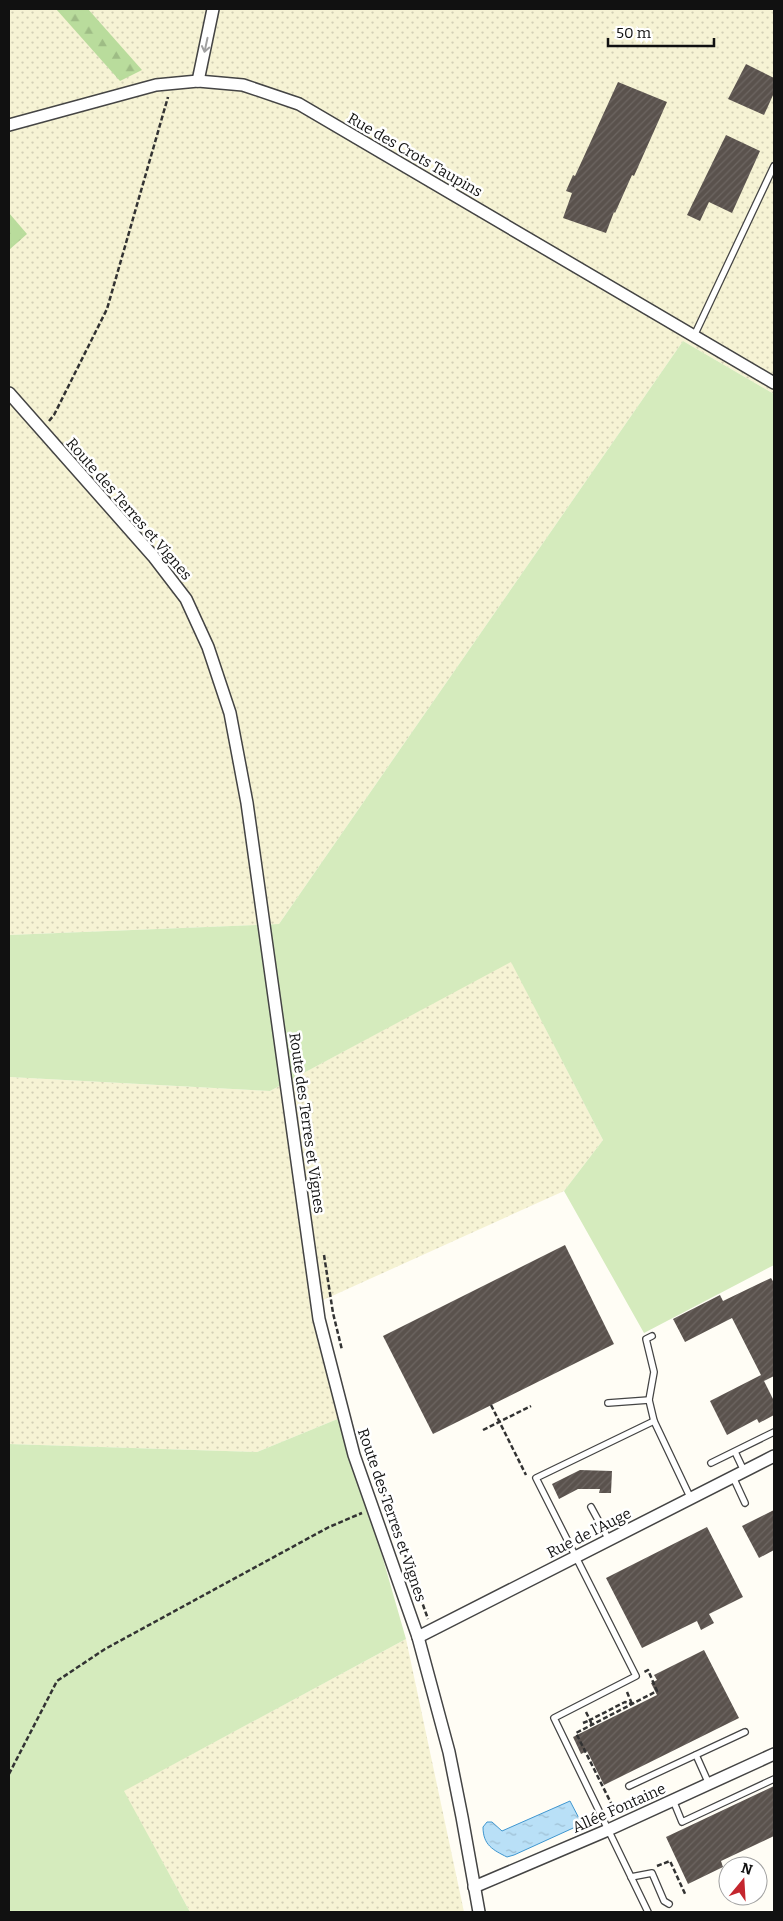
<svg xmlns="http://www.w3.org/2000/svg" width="783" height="1921" font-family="Bitter,serif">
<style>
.farmland{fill:url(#farmland-dots)}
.grass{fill:#d5ebbd}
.forest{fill:url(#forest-firs)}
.water{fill:url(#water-ripples);stroke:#3f96cf}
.building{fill:url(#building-hatch)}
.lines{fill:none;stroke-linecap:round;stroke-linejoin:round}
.service-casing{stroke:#444;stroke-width:8}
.minor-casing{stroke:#444;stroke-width:14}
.path{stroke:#333;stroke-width:2.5;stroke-dasharray:5 2.5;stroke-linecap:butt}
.service{stroke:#fff;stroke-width:5.5}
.minor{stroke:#fff;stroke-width:11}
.oneway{stroke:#a0a0a0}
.labels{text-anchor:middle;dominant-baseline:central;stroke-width:5;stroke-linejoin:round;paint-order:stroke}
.street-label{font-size:15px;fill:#111;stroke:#fff}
</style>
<defs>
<pattern id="farmland-dots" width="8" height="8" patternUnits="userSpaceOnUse" patternTransform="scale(1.25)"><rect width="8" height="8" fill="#f6f3d4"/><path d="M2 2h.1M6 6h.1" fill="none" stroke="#d2cfb5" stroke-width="1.8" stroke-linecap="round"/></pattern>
<pattern id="forest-firs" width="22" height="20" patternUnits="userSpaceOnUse" patternTransform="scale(1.25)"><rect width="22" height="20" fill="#b9dc9c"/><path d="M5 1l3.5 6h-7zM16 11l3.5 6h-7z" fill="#9ebc85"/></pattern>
<pattern id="water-ripples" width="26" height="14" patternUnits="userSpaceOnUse" patternTransform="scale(1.25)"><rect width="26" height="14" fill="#b9e0f7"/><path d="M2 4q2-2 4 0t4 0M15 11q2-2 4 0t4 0" fill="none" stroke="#9ebfd3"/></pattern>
<pattern id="building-hatch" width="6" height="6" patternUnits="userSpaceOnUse" patternTransform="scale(1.25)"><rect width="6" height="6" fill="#5a524d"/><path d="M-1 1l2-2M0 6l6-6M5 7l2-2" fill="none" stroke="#6d6662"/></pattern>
</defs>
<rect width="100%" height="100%" fill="#fffdf5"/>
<g class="farmland">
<path d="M9 9H774V394L683 341 279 924 9 935Z"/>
<path d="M511 961 603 1140 564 1191 310 1306 340 1418 257 1452 9 1444V1077L270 1091Z"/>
<path d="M406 1639 464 1912H190L123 1791Z"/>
</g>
<g class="grass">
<path d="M683 341 774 394V1265L644 1333 564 1191 603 1140 511 962 270 1091 9 1077V935L279 924Z"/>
<path d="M340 1418 346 1430 406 1639 124 1791 190 1912H9V1444L257 1452Z"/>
</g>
<g class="forest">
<path d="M56 9H88L142 70 120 81Z"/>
<path d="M9 213 27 234 9 250Z"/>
</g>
<path class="water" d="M570 1801 582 1824 514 1855 507 1857C493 1850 483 1845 483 1827L487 1822H492L502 1831Z"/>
<g class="building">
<path d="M746 64 774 78V93L764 115 728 99Z"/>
<path d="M618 82 667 102 634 176 632 175 615 213 614 212 606 233 563 218 572 193 566 191 573 175 575 176Z"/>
<path d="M726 135 760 151 732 213 709 202 700 221 687 215Z"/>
<path d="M565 1245 614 1344 433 1434 383 1336Z"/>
<path d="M771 1278 774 1283V1376L764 1381 774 1401V1415L759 1423 757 1419 727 1435 710 1401 761 1375 762 1377 732 1318 685 1342 673 1319 720 1295 723 1301Z"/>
<path d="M580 1470 612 1471 611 1493H599L600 1489H578L559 1499 552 1484Z"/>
<path d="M774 1510V1550L759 1558 742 1526Z"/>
<path d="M707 1527 743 1597 709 1614 714 1623 701 1630 697 1621 642 1648 606 1578Z"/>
<path d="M704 1650 739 1718 604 1785 587 1751 581 1754 573 1737 657 1695 651 1683 657 1680 654 1675Z"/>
<path d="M774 1786V1836L721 1861 723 1867 688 1884 666 1837Z"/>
</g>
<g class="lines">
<defs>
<g id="service">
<path d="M694 336 774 166"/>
<path d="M652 1336 646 1339 654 1372 649 1400 654 1421 691 1499"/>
<path d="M608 1403 649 1400"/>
<path d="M735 1452 744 1471"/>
<path d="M711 1463 774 1432"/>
<path d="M733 1477 745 1503"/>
<path d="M591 1507 609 1540"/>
<path d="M696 1755 709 1784"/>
<path d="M629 1786 745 1732"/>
<path d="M673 1800 682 1822 774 1779"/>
<path d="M631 1877 652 1873 664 1901 669 1904"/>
<path d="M648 1912 554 1718 636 1676 536 1478 654 1421"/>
</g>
<g id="minor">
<path d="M198 81 213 9"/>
<path d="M9 125 156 85 198 81 243 85 299 104 774 383"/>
<path d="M9 393 153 556 186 599 208 647 230 713 247 803 319 1319 354 1455 418 1637 449 1752 462 1817 479 1912"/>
<path d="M418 1637 774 1456"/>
<path d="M474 1887 608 1830 774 1754"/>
</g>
</defs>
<use href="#service" class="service-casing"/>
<use href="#minor" class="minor-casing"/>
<g class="path">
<path d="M49 421 54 415 107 309 168 97"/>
<path d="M324 1255 333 1313 342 1350"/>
<path d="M491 1405 526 1475"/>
<path d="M483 1430 531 1406"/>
<path d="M365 1442 428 1619"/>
<path d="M627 1692 632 1704"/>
<path d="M586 1712 590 1720 625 1702 632 1704"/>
<path d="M583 1723 590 1720 592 1725"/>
<path d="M9 1774 57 1681 105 1649 329 1527 362 1513"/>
<path d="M616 1813 576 1733 657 1691 648 1670 644 1672"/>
<path d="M657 1866 670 1861 686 1896"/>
</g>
<use href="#service" class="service"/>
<use href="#minor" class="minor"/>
</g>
<defs><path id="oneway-shaft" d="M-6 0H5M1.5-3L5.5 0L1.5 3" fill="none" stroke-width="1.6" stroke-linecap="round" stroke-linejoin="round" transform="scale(1.25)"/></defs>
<use class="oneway" href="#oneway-shaft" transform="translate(206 45) rotate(102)"/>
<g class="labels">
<g class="street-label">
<text transform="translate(415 155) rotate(30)">Rue des Crots Taupins</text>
<text transform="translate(129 509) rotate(49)">Route des Terres et Vignes</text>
<text transform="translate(307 1123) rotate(82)">Route des Terres et Vignes</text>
<text transform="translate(392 1515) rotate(71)">Route des Terres et Vignes</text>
<text transform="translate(589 1533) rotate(-27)">Rue de l'Auge</text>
<text transform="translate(619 1808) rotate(-24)">Allée Fontaine</text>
</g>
</g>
<rect width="783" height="1921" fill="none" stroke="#111111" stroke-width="20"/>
<g transform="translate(743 1881) rotate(18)"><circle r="24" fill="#ffffff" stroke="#a0a0a0"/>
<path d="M0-4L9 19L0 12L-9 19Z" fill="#c4262e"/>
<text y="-8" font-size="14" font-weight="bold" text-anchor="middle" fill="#111111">N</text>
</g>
<path d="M608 38v8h106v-8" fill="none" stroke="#111111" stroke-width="2.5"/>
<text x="616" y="38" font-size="15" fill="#111111" stroke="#ffffff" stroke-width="4" paint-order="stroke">50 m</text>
</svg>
